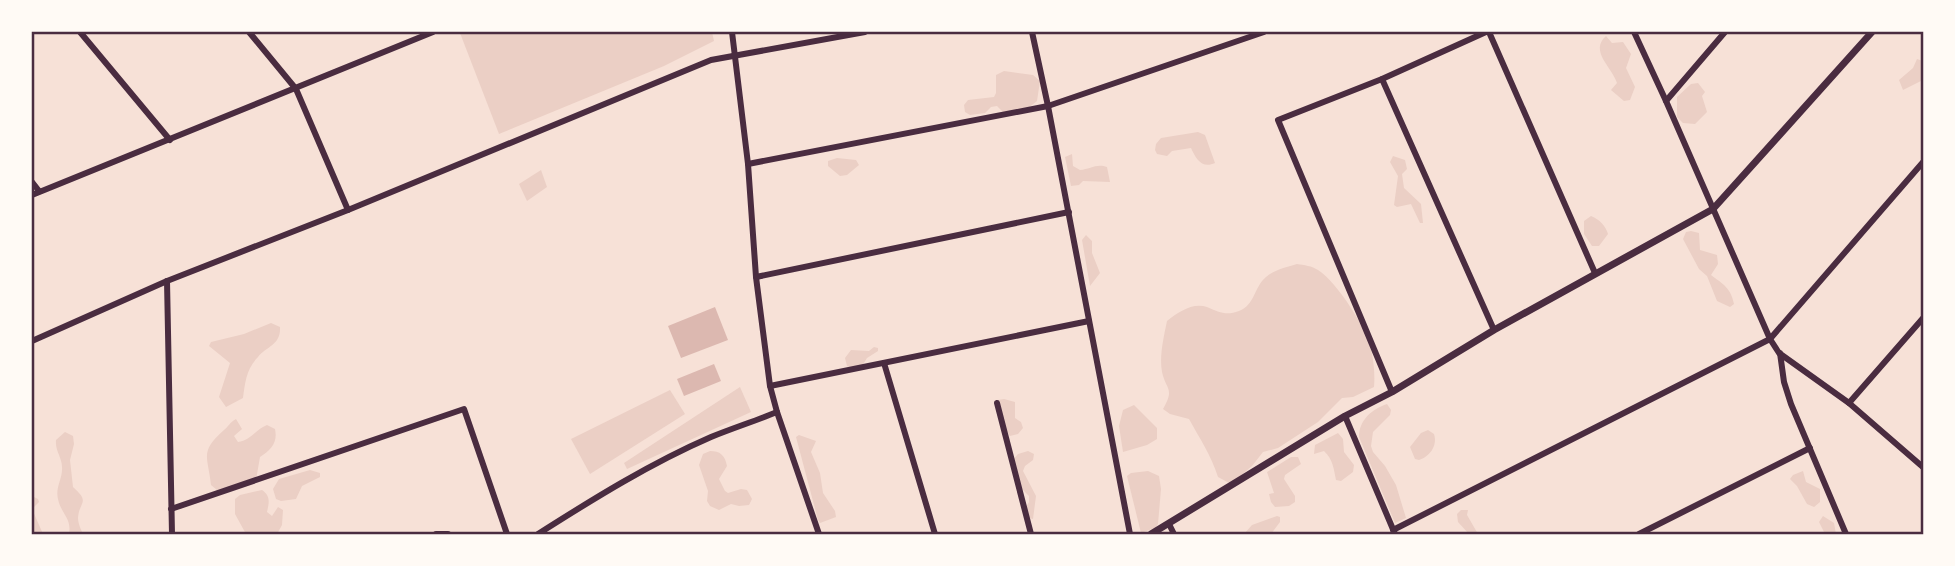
<svg xmlns="http://www.w3.org/2000/svg" width="1955" height="566" font-family="Lato,sans-serif">
<style>
.green{fill:#ebcfc5}
.water{fill:#dcb8b0}
.lines{fill:none;stroke-linecap:round;stroke-linejoin:round}
.minor{stroke:#4a2c40;stroke-width:6}
.tertiary{stroke:#4a2c40;stroke-width:7}
.neatline{fill:none;stroke:#4a2c40;stroke-width:2.5}
</style>
<rect width="100%" height="100%" fill="#f7e1d7"/>
<g class="green">
<path d="M464 32H712L714 41 664 66 499 134 460 33Z"/>
<path d="M1606 36 1612 43 1623 42 1631 54 1626 68 1635 87 1630 100 1624 101 1611 90 1617 83C1612 67 1589 51 1606 36Z"/>
<path d="M1917 59 1923 61V80L1903 90 1899 80 1913 68Z"/>
<path d="M1004 71 1033 75 1040 81 1037 101 1027 109 1003 112 997 106 991 107 985 113 970 115 965 112 964 105 968 100 994 97 996 93V75Z"/>
<path d="M1698 83 1705 92 1702 96 1707 112 1695 124 1683 123 1677 117V97L1691 84Z"/>
<path d="M1198 132 1205 135 1215 163C1202 169 1196 159 1191 148L1172 151 1167 156 1157 154 1155 150 1156 144 1161 138Z"/>
<path d="M1072 154 1073 166 1080 170C1090 169 1097 163 1107 167L1110 182 1083 181 1079 185 1071 186 1065 157Z"/>
<path d="M1393 156 1405 160 1407 169 1402 174 1404 188 1421 204 1423 223H1420L1411 204 1397 207 1394 205 1398 176 1390 162Z"/>
<path d="M837 158 856 160 859 165 847 175 840 176 828 166V161Z"/>
<path d="M541 170 547 187 527 201 519 184Z"/>
<path d="M1591 216C1600 220 1605 225 1608 234L1599 246H1592L1584 234V221Z"/>
<path d="M1691 231 1699 233 1700 250 1717 255 1718 264 1711 275C1723 284 1731 288 1734 304L1730 307 1717 301 1707 276 1699 269 1683 239 1686 232Z"/>
<path d="M1086 235 1092 241V253L1100 273 1090 286 1082 240Z"/>
<path d="M1297 264C1304 265 1312 266 1318 270 1338 283 1368 330 1372 354 1374 365 1375 377 1374 387L1353 397 1342 398 1318 422 1278 448 1263 452 1252 466 1231 484 1218 477C1211 455 1200 439 1189 419L1170 414 1163 409C1175 388 1166 390 1162 372 1159 356 1164 336 1167 321 1178 312 1193 302 1207 307 1219 312 1226 316 1239 311 1255 305 1254 287 1266 277 1274 270 1287 267 1297 264Z"/>
<path d="M271 323 280 327C281 345 267 346 258 357 246 369 245 383 243 398L226 407 219 397 230 363 209 346 211 342 244 334Z"/>
<path d="M874 347 878 348V351L867 358 860 369H855L847 366 845 358 851 350 869 351Z"/>
<path d="M740 387 751 412 627 469 624 463Z"/>
<path d="M670 390 685 414 590 474 571 439Z"/>
<path d="M1004 399 1015 402V418L1021 422 1023 428 1018 434 1010 436C1004 428 998 411 998 400Z"/>
<path d="M1387 404 1391 410 1390 415 1373 432 1371 446 1373 452 1385 466 1396 485 1406 518 1395 523 1359 437C1359 420 1372 409 1387 404Z"/>
<path d="M1134 405 1157 428V439L1147 445 1123 452 1119 426 1123 410Z"/>
<path d="M236 419 242 429 234 436 238 442C250 441 256 429 267 425L275 429C278 443 271 450 260 457L256 480 217 490 211 485C208 456 199 452 224 430 229 426 230 422 236 419Z"/>
<path d="M1428 430 1434 434C1438 446 1429 457 1419 460L1415 459 1410 447 1421 433Z"/>
<path d="M65 432 73 436 74 444 70 460 73 487C91 503 79 501 78 518 78 523 81 530 83 534H69C72 518 61 514 58 499 55 487 63 478 62 467 62 457 55 451 56 440Z"/>
<path d="M1338 433 1343 439 1344 452 1354 465 1353 472 1341 481 1336 480C1334 470 1333 459 1324 451L1314 454 1315 445Z"/>
<path d="M799 435 816 441 811 452 820 473 823 493 835 511 836 517 820 523 818 520 796 437Z"/>
<path d="M710 451C720 451 725 455 727 466L719 479 725 491 728 493 741 489 747 490 752 499 749 505 739 506 731 504 719 510 710 506 707 501 708 491 699 465 703 454Z"/>
<path d="M1028 451 1034 454 1033 460 1025 466 1023 471 1036 496 1033 519 1029 518 1026 507 1029 502V496L1015 482 1012 461 1018 454Z"/>
<path d="M1291 457H1298L1301 464 1285 475 1284 479 1295 496V502L1289 506 1275 507 1271 502 1269 494 1274 493 1267 472Z"/>
<path d="M310 470 320 473V477L302 486 296 499 281 501 276 499 273 489 279 479Z"/>
<path d="M1148 471 1159 476 1161 489 1158 524 1155 528 1141 533 1127 476 1131 473Z"/>
<path d="M1803 471 1806 482 1820 489V502L1814 507 1807 504 1797 486 1790 479 1793 475Z"/>
<path d="M262 490C271 496 269 503 267 512L272 516 278 507 283 510 282 525 277 534H246L235 514V499L240 495Z"/>
<path d="M32 496 38 499 39 502 32 509 43 534H32Z"/>
<path d="M1461 510H1468L1467 515 1478 534 1497 532V534H1469L1458 522 1457 514Z"/>
<path d="M1277 516 1280 517V522L1271 534H1244L1252 525Z"/>
<path d="M1823 516 1834 523 1836 534H1825L1819 522Z"/>
</g>
<g class="water">
<path d="M715 307 728 340 681 358 668 326Z"/>
<path d="M714 364 721 381 684 396 677 379Z"/>
</g>
<g class="lines">
<g class="minor">
<path d="M80 32 170 140"/>
<path d="M249 32 296 89 348 210"/>
<path d="M732 32 748 164 756 277 770 386 777 412 819 534"/>
<path d="M1032 32 1048 106 1130 534"/>
<path d="M1489 32 1595 273"/>
<path d="M1634 32 1666 101 1770 339 1779 353 1849 403 1924 468"/>
<path d="M1382 79 1494 330"/>
<path d="M1666 101 1725 32"/>
<path d="M748 164 1048 106 1264 32"/>
<path d="M32 182 39 191"/>
<path d="M32 195 433 32"/>
<path d="M756 277 1069 212"/>
<path d="M167 281 172 534"/>
<path d="M32 341 167 281 348 210 711 60 865 32"/>
<path d="M1780 353 1784 382 1791 404 1846 534"/>
<path d="M884 363 935 534"/>
<path d="M770 386 1089 321"/>
<path d="M1392 392 1278 120 1382 79 1486 32"/>
<path d="M997 403 1031 534"/>
<path d="M1849 403 1924 317"/>
<path d="M1345 416 1395 534"/>
<path d="M171 509 464 409 507 534"/>
<path d="M1169 524 1174 534"/>
<path d="M1393 530 1770 339 1924 161"/>
<path d="M436 534H448"/>
<path d="M538 534C593 499 651 463 711 437 733 428 755 421 777 412"/>
<path d="M1639 534 1810 448"/>
</g>
<path class="tertiary" d="M1151 534 1345 416 1392 392 1494 330 1713 209 1872 32"/>
</g>
<rect width="1955" height="566" fill="none" stroke="#fffaf5" stroke-width="66"/>
<rect x="33" y="33" width="1889" height="500" class="neatline"/>
</svg>
